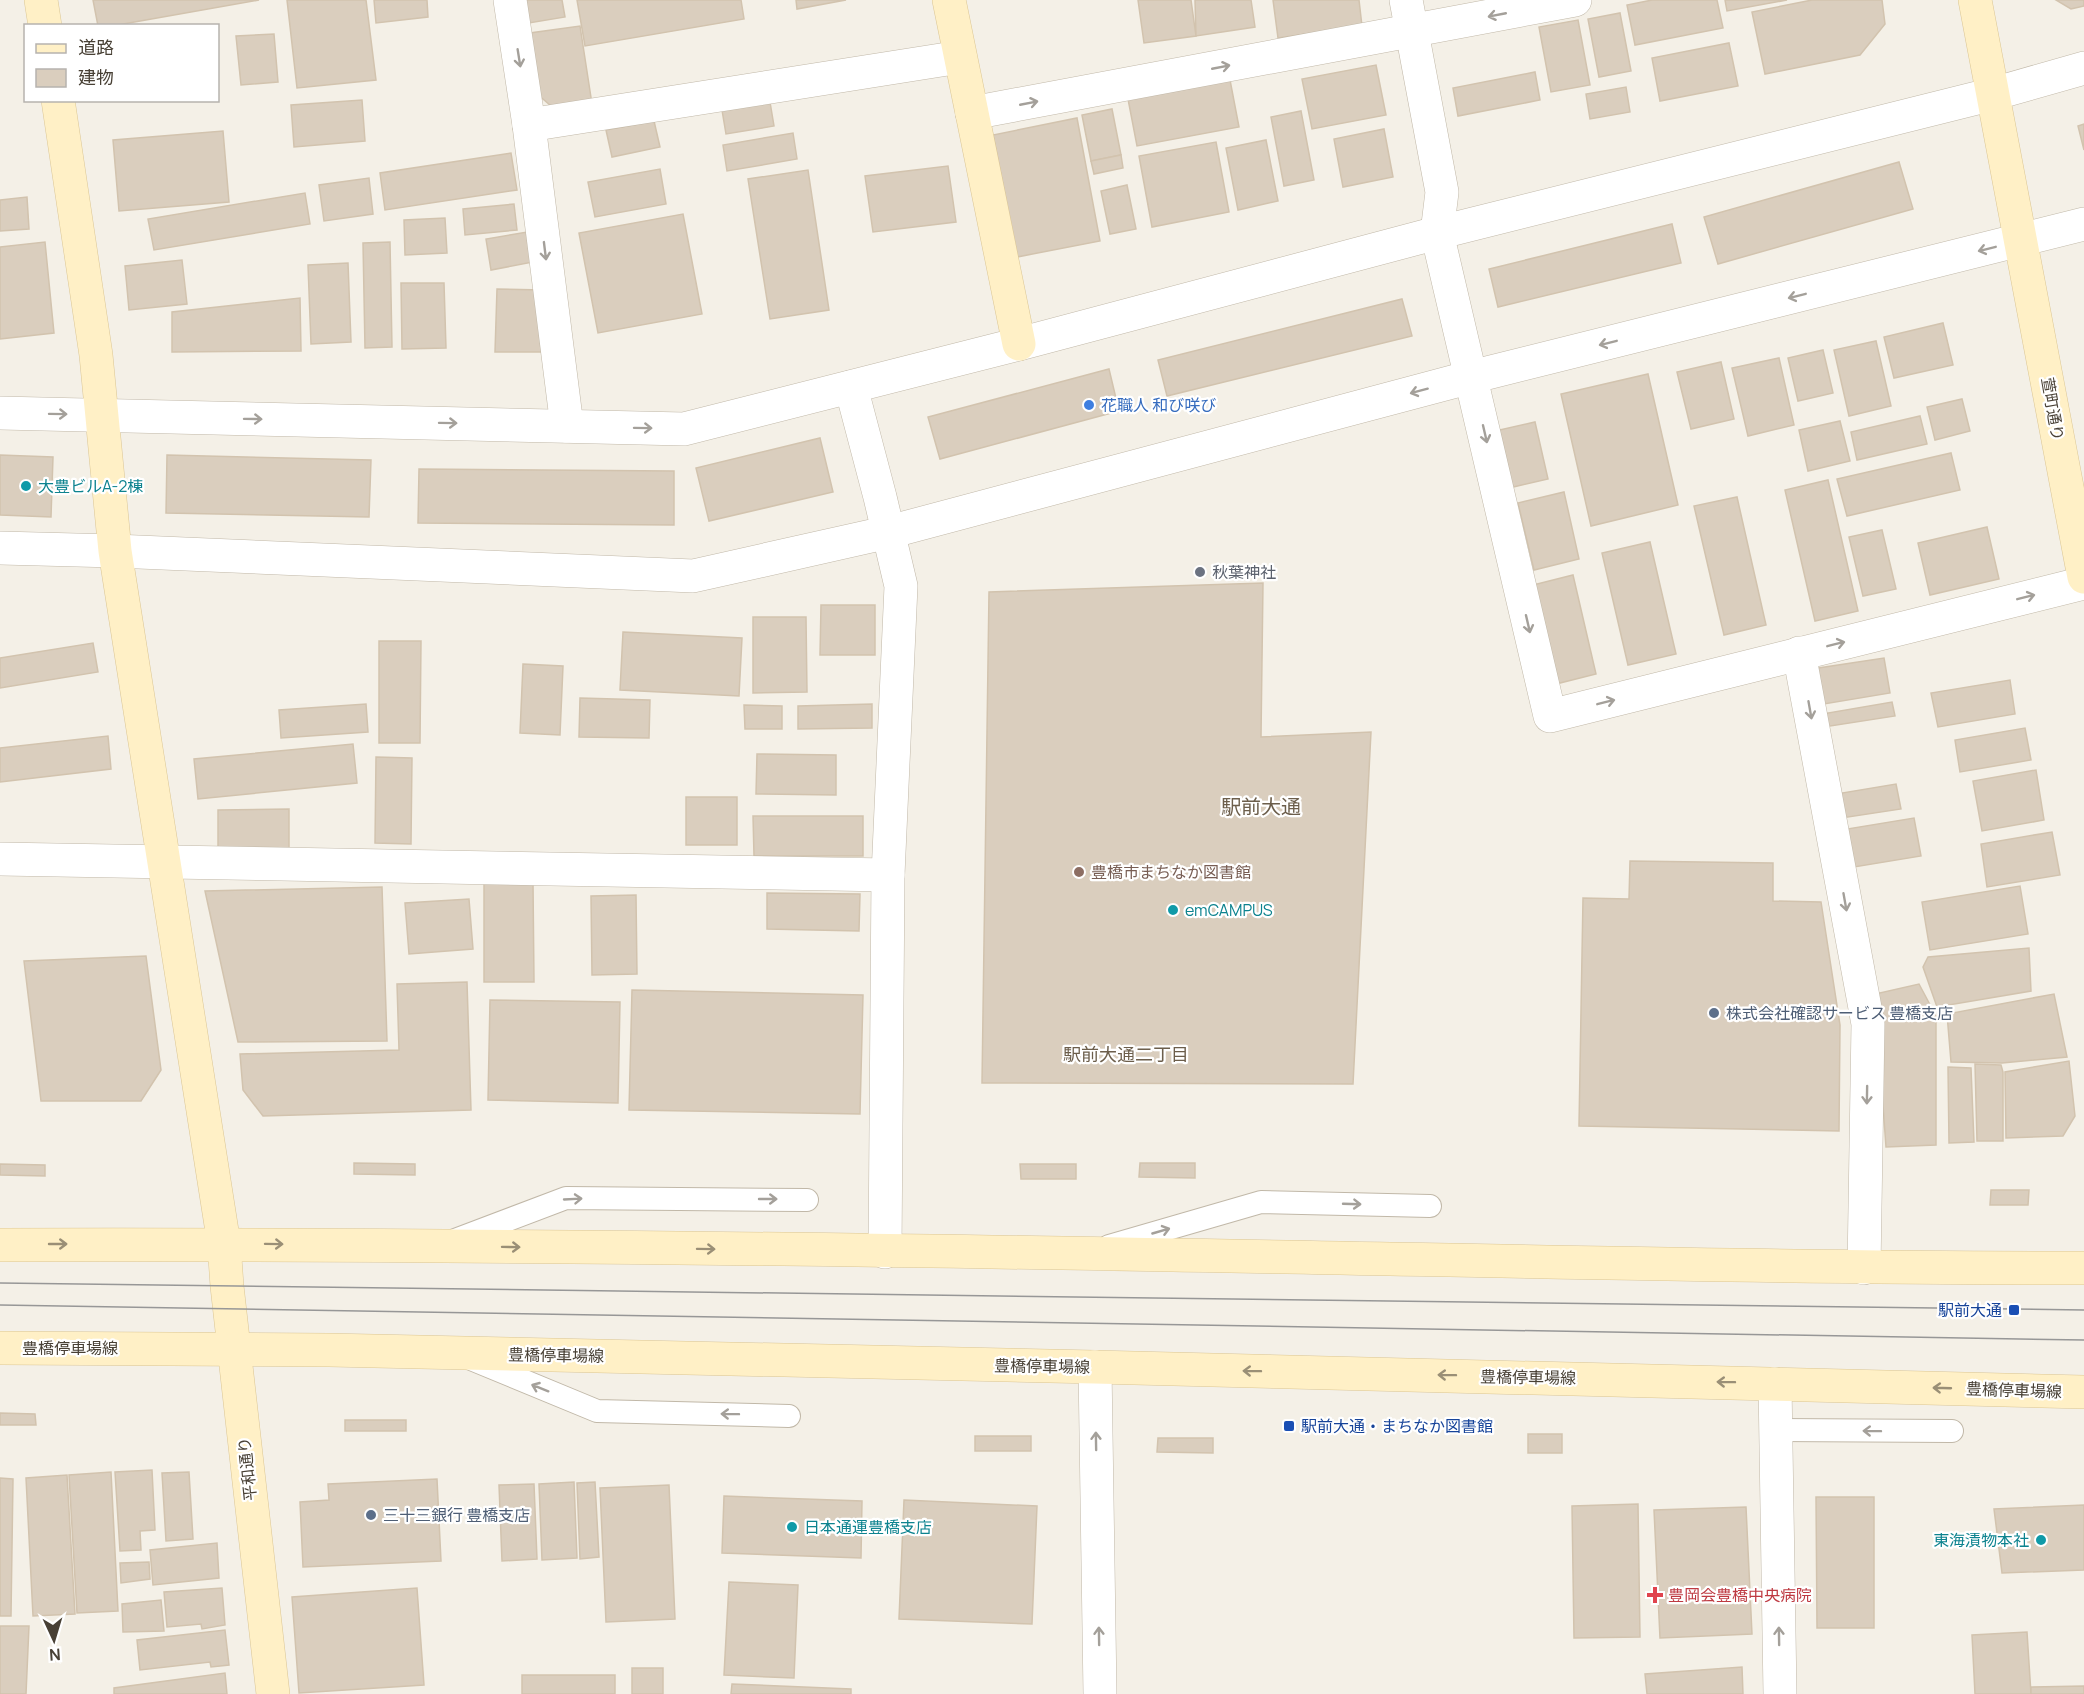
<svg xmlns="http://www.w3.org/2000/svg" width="2084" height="1694" viewBox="0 0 2084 1694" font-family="Manrope,'Noto Sans JP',sans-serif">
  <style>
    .building { fill: #dacebe; stroke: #d2c3ae; stroke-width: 1.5 }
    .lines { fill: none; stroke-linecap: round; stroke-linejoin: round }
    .lane-casing { stroke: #c1b8a8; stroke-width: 24 }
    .street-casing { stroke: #c1b8a8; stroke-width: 34 }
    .secondary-casing { stroke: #dbc695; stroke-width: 34 }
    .lane { stroke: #fff; stroke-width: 22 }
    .street { stroke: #fff; stroke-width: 33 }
    .secondary { stroke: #fff0c6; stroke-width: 33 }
    .tram { stroke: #979797; stroke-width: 1.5 }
    .oneway { stroke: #a4a09a }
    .oneway2 { stroke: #9a8f76 }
    .shop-dot { fill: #3f7fe0; stroke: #fff; stroke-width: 2 }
    .culture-dot { fill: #0f9aa8; stroke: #fff; stroke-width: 2 }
    .worship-dot { fill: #6b7280; stroke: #fff; stroke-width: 2 }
    .education-dot { fill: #8d6e63; stroke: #fff; stroke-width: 2 }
    .service-dot { fill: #5c6f8a; stroke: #fff; stroke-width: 2 }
    .transit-dot { fill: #1a4fb4; stroke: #fff; stroke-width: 2 }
    .health-dot { fill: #e0444e; stroke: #fff; stroke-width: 2 }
    .labels { text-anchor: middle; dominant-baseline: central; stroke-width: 4.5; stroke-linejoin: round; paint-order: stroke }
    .shop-label { font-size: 16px; fill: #366cbe; stroke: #fff; text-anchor: start }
    .street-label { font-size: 16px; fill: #484035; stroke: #fff }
    .culture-label { font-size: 16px; fill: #0d838f; stroke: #fff; text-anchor: start }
    .worship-label { font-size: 16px; fill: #5b616d; stroke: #fff; text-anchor: start }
    .education-label { font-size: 16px; fill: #785e54; stroke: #fff; text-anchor: start }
    .service-label { font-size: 16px; fill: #4e5e75; stroke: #fff; text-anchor: start }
    .transit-label { font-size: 16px; fill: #164399; stroke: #fff; text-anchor: end }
    .health-label { font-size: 16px; fill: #be3a42; stroke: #fff; text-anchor: start }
    .neighbourhood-label { font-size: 18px; fill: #6c5e4b; stroke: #fff }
    .quarter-label { font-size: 20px; fill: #6c5e4b; stroke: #fff }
  </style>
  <rect width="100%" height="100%" fill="#f4f0e7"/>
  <g class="building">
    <path d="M93 0H259L112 26H98Z"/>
    <path d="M287 0H366L376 80 297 88Z"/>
    <path d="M374 0H427L428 17 376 23Z"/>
    <path d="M526 0H562L565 17 529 23Z"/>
    <path d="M577 0H741L744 19 585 46Z"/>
    <path d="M796 0H846L797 9Z"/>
    <path d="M1138 0H1191L1196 36 1144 43Z"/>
    <path d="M1195 0H1251L1255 27 1196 36Z"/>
    <path d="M1273 0H1359L1362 26 1278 38Z"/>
    <path d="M1652 0H1717L1723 28 1635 45 1627 5Z"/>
    <path d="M1725 0H1787L1727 11Z"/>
    <path d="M1812 0H1882L1885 24 1860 55 1765 74 1752 12Z"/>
    <path d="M2056 0H2084V6L2071 9Z"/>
    <path d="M1620 13 1631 71 1599 77 1588 19Z"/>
    <path d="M1578 20 1590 85 1551 92 1539 27Z"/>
    <path d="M580 26 592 104 551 106 536 93 530 33Z"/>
    <path d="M274 34 278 82 241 85 236 36Z"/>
    <path d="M1729 43 1738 86 1660 101 1652 58Z"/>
    <path d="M1376 65 1386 115 1312 129 1302 79Z"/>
    <path d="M1535 72 1540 100 1458 116 1453 88Z"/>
    <path d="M1230 80 1239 127 1137 146 1128 99Z"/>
    <path d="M1626 87 1630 112 1590 119 1586 94Z"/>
    <path d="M362 100 365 141 294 147 291 105Z"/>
    <path d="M770 102 774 126 726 134 722 110Z"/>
    <path d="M1112 109 1121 155 1091 161 1082 115Z"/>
    <path d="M1301 111 1314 180 1284 186 1271 117Z"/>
    <path d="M1077 118 1100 241 1017 257 993 135Z"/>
    <path d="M654 121 660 147 612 157 606 130Z"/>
    <path d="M2084 124V150L2078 126Z"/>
    <path d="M1384 129 1393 177 1343 187 1334 139Z"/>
    <path d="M223 131 229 202 119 211 113 140Z"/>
    <path d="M793 133 797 159 727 171 723 145Z"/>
    <path d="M1266 140 1278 201 1238 210 1226 148Z"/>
    <path d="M1216 142 1229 212 1152 227 1139 156Z"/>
    <path d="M511 153 517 190 385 210 380 173Z"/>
    <path d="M1121 155 1123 168 1094 174 1091 161Z"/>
    <path d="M1899 162 1913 209 1718 264 1704 217Z"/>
    <path d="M948 166 956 222 873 232 865 176Z"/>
    <path d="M660 169 666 204 595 217 588 182Z"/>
    <path d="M808 170 829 310 770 319 748 179Z"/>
    <path d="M369 178 373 214 324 221 319 185Z"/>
    <path d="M1127 185 1136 229 1110 234 1101 191Z"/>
    <path d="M305 193 310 224 154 250 148 219Z"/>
    <path d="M27 197 29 229 0 231V200Z"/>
    <path d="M514 204 517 230 465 235 463 209Z"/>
    <path d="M683 214 702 314 598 333 579 233Z"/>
    <path d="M445 218 447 253 405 255 404 220Z"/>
    <path d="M1672 224 1681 263 1498 307 1489 269Z"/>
    <path d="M527 232 533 262 491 270 486 239Z"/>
    <path d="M45 242 54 333 0 339V247Z"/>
    <path d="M390 242 392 347 365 348 363 243Z"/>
    <path d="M182 260 187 304 129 310 125 266Z"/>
    <path d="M348 263 351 342 311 344 308 265Z"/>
    <path d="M401 283H444L446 348 402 349Z"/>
    <path d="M497 289 543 290 541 352H495Z"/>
    <path d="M300 298 301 351 172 352V312Z"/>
    <path d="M1402 299 1412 336 1167 396 1158 360Z"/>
    <path d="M1943 323 1953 365 1894 378 1884 337Z"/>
    <path d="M1876 341 1891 406 1849 416 1834 350Z"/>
    <path d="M1823 350 1833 393 1798 401 1788 358Z"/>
    <path d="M1779 358 1794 425 1748 436 1732 368Z"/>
    <path d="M1721 362 1734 419 1691 429 1677 372Z"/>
    <path d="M1109 369 1119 411 940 459 928 417Z"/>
    <path d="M1648 374 1678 505 1591 526 1561 394Z"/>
    <path d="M1962 399 1970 431 1935 440 1927 407Z"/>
    <path d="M1920 416 1927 444 1857 460 1851 432Z"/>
    <path d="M1840 421 1850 461 1808 471 1799 430Z"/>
    <path d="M1535 422 1548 479 1509 488 1495 431Z"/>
    <path d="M820 438 833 492 709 521 696 468Z"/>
    <path d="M1951 453 1960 490 1847 516 1837 479Z"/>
    <path d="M0 455 53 457 51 517 0 515Z"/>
    <path d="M167 455 371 460 369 517 166 513Z"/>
    <path d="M419 469 674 471V525L418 523Z"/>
    <path d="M1828 480 1858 611 1815 621 1785 490Z"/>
    <path d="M1564 492 1579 559 1534 570 1518 503Z"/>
    <path d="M1737 497 1766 625 1724 635 1694 506Z"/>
    <path d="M1987 527 1999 579 1930 595 1918 543Z"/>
    <path d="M1882 530 1896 589 1863 596 1849 537Z"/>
    <path d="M1650 542 1676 654 1628 665 1602 553Z"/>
    <path d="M1573 575 1596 674 1556 684 1533 585Z"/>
    <path d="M1263 583 1261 737 1371 732 1353 1084 982 1083 989 592Z"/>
    <path d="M821 605H875V655H820Z"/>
    <path d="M753 617H806L807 692 753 693Z"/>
    <path d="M623 632 742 638 739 696 620 690Z"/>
    <path d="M379 641H421L420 743H379Z"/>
    <path d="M93 643 98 672 0 688V658Z"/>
    <path d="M1884 658 1890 693 1818 705 1812 669Z"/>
    <path d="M523 664 563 666 560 735 520 733Z"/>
    <path d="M2010 680 2015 714 1938 727 1931 693Z"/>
    <path d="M580 698 650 700 649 738 579 737Z"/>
    <path d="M1892 702 1895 716 1824 727 1822 714Z"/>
    <path d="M366 704 368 732 281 738 279 710Z"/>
    <path d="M872 704V728L798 729V706Z"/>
    <path d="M744 705 782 706V729H745Z"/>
    <path d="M2025 728 2031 760 1960 772 1955 740Z"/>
    <path d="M108 736 111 769 0 782V748Z"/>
    <path d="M353 744 357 783 198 799 194 759Z"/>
    <path d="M757 754 836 755V795L756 794Z"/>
    <path d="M376 757 412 758 411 844 375 843Z"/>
    <path d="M2036 770 2044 820 1982 831 1973 781Z"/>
    <path d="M1896 784 1901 809 1835 819 1830 795Z"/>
    <rect x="686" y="797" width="51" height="48"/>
    <path d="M289 809V851H218V810Z"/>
    <path d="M753 816H863V856H754Z"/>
    <path d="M1914 818 1921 856 1848 868 1841 830Z"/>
    <path d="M2052 832 2060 875 1987 887 1981 844Z"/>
    <path d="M1630 861 1773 863V901L1821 902 1840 1025 1839 1131 1579 1126 1583 898 1629 899Z"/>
    <path d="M533 882 534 982H484V883Z"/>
    <path d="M2020 886 2028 934 1930 950 1922 902Z"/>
    <path d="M382 887 387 1041 238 1042 205 891Z"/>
    <path d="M767 893 860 894 859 931 767 929Z"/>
    <path d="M636 895 637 974 592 975 591 896Z"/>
    <path d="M469 899 473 949 409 954 405 903Z"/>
    <path d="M2029 948 2031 991 1937 1007 1923 967 1928 957Z"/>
    <path d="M146 956 161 1070 141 1101H41L24 961Z"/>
    <path d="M467 982 471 1110 263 1116 243 1090 240 1054 399 1050 397 984Z"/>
    <path d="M1919 984 1936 1016V1145L1886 1147 1875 994Z"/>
    <path d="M632 990 863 995 860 1114 629 1110Z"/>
    <path d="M2054 994 2067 1057 2002 1063 1951 1062 1947 1014Z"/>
    <path d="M490 1000 620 1002 618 1103 488 1100Z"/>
    <path d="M2069 1061 2075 1116 2063 1136 2006 1138 2005 1072Z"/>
    <path d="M1975 1064 2001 1065 2003 1072V1141H1977Z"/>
    <path d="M1948 1067 1971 1068 1974 1142 1949 1143Z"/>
    <path d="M354 1163 415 1164V1175L354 1174Z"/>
    <path d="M1140 1163H1195V1178L1139 1177Z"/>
    <path d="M0 1164 45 1165V1176L0 1175Z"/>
    <path d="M1020 1164H1076V1179H1021Z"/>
    <path d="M1991 1190H2029L2028 1205H1990Z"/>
    <path d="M0 1413 35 1414 36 1425H0Z"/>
    <rect x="345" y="1420" width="61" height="11"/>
    <rect x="1528" y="1434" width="34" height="19"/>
    <rect x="975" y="1436" width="56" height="15"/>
    <path d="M1158 1438H1213V1453L1157 1452Z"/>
    <path d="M152 1470 155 1530 140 1531 141 1550 120 1551 115 1472Z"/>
    <path d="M111 1472 118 1611 77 1613 69 1475Z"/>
    <path d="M189 1472 193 1539 166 1541 162 1473Z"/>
    <path d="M67 1475 75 1614 33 1616 26 1478Z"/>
    <path d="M0 1478 13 1479 11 1616H0Z"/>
    <path d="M437 1479 441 1561 303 1567 300 1502 329 1500 328 1484Z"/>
    <path d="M574 1482 577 1558 542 1560 539 1484Z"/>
    <path d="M595 1482 599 1557 580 1559 577 1483Z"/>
    <path d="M534 1484 537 1559 502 1561 499 1485Z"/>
    <path d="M669 1485 675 1619 606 1622 600 1488Z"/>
    <path d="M724 1496 862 1501 861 1558 722 1553Z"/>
    <path d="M1816 1497H1874V1628H1817Z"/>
    <path d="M904 1500 1037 1506 1032 1624 899 1619Z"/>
    <path d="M1638 1504 1640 1637 1574 1638 1572 1506Z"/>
    <path d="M2084 1505V1570L2002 1573 1994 1509Z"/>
    <path d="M1746 1507 1752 1634 1660 1638 1654 1510Z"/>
    <path d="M217 1543 219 1578 153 1585 150 1550Z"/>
    <path d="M149 1562 150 1579 121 1583 120 1563Z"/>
    <path d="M729 1582 798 1585 794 1678 724 1675Z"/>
    <path d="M222 1588 225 1625 202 1629 201 1624 167 1627 164 1592Z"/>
    <path d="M417 1588 424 1685 299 1693 292 1597Z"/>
    <path d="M161 1600 164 1631 123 1632 122 1604Z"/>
    <path d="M0 1626H29L26 1694H0Z"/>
    <path d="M225 1630 229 1665 211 1667 210 1662 140 1670 137 1640Z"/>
    <path d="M2027 1632 2031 1694H1975L1972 1635Z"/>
    <path d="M1742 1667 1743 1694H1647L1645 1674Z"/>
    <rect x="632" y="1668" width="31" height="26"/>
    <path d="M225 1673 227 1694H114V1688Z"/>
    <rect x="522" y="1675" width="93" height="19"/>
    <path d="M732 1684 851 1689V1694H731Z"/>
    <path d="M2084 1686V1694H2031V1687Z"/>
  </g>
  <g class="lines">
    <g class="lane-casing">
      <g id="lane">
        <path d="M455 1240 566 1198 807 1200"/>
        <path d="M1109 1246 1261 1202 1430 1206"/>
        <path d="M471 1359 597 1411 789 1416"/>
        <path d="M1775 1430 1952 1431"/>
      </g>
    </g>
    <g class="street-casing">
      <g id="street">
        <path d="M510 0 529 125 567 426"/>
        <path d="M1406 0 1442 192 1437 233 1550 716 2084 583"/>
        <path d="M972 113 1575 0"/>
        <path d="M529 125 960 57"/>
        <path d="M851 387 880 497 901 586 888 875 885 1252"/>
        <path d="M0 413 684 429 1019 344 1437 233 1993 94 2084 68"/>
        <path d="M0 548 115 551 693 576 889 532 1471 377 2084 224"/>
        <path d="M1799 653 1868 1024 1864 1268"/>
        <path d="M0 859 888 875"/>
        <path d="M1095 1367 1100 1694"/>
        <path d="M1775 1384 1780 1694"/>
      </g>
    </g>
    <g class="secondary-casing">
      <g id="secondary">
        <path d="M41 0 45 26"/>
        <path d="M949 0 1019 344"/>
        <path d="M1975 0 2084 577"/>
        <path d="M58 100 96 355 115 551 224 1244 227 1286 273 1694"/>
        <path d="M0 1245C391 1244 782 1248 1173 1255 1477 1260 1780 1268 2084 1268"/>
        <path d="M0 1348 329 1350 1095 1367 2084 1392"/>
      </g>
    </g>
    <use href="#lane" class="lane"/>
    <use href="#street" class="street"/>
    <use href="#secondary" class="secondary"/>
    <g class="tram">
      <path d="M0 1283 2084 1310"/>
      <path d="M0 1305 2084 1340"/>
    </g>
  </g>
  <defs><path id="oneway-shaft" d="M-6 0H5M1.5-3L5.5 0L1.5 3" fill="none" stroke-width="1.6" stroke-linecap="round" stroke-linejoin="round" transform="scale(1.5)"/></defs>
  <g class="oneway">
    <use href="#oneway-shaft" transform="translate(1497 15) rotate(169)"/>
    <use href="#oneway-shaft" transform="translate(519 58) rotate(81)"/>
    <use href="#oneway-shaft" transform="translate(1221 67) rotate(-11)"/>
    <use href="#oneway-shaft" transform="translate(1029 103) rotate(-11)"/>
    <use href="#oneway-shaft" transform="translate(1987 249) rotate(166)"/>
    <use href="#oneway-shaft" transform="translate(545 251) rotate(83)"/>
    <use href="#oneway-shaft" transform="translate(1797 296) rotate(166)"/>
    <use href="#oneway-shaft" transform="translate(1608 343) rotate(166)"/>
    <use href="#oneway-shaft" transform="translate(1419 391) rotate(165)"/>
    <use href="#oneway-shaft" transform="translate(58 414) rotate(1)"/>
    <use href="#oneway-shaft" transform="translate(253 419) rotate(1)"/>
    <use href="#oneway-shaft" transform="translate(448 423) rotate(1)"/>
    <use href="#oneway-shaft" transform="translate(643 428) rotate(1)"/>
    <use href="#oneway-shaft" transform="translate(1485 434) rotate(77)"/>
    <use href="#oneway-shaft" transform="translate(2026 597) rotate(-14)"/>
    <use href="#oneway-shaft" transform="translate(1528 624) rotate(77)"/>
    <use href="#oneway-shaft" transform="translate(1836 644) rotate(-14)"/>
    <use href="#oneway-shaft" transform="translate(1606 702) rotate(-14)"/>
    <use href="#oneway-shaft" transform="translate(1810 710) rotate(80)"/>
    <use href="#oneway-shaft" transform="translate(1845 902) rotate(80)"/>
    <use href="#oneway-shaft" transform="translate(1867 1095) rotate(91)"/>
    <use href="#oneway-shaft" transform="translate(573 1199) rotate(-3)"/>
    <use href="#oneway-shaft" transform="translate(768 1199)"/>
    <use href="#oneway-shaft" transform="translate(1352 1204) rotate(2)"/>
    <use href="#oneway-shaft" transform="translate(1161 1231) rotate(-16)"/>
    <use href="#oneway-shaft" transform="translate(540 1388) rotate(-158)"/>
    <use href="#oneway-shaft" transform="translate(730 1414) rotate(-179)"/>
    <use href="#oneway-shaft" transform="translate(1872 1431) rotate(-179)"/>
    <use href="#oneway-shaft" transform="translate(1096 1441) rotate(-91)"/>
    <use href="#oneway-shaft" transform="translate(1099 1636) rotate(-91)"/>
    <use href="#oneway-shaft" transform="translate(1779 1636) rotate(-91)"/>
  </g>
  <g class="oneway2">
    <use href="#oneway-shaft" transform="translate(58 1244)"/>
    <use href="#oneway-shaft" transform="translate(274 1244) rotate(1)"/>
    <use href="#oneway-shaft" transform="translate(511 1247) rotate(1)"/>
    <use href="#oneway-shaft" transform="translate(706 1249) rotate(1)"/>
    <use href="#oneway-shaft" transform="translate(1252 1371) rotate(-179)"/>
    <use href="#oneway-shaft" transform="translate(1447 1375) rotate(-179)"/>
    <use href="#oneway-shaft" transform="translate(1726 1382) rotate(-179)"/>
    <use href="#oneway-shaft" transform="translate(1942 1388) rotate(-178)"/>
  </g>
  <circle class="shop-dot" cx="1089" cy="405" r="6"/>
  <g class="culture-dot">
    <circle cx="26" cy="486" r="6"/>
    <circle cx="1173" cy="910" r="6"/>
    <circle cx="792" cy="1527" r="6"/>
    <circle cx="2041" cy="1540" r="6"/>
  </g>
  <circle class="worship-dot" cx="1200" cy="572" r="6"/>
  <circle class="education-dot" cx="1079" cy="872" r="6"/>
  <g class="service-dot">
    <circle cx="1714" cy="1013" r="6"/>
    <circle cx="371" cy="1515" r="6"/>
  </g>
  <g class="transit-dot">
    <rect x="2008" y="1304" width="12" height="12" rx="3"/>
    <rect x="1283" y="1420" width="12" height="12" rx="3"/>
  </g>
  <path class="health-dot" d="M1652 1586h6v6h6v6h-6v6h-6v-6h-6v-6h6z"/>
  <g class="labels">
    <g class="shop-label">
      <text x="1101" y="405">花職人 和び咲び</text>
    </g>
    <g class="street-label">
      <text transform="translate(2053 409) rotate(80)">萱町通り</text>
      <text x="70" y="1348">豊橋停車場線</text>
      <text transform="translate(556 1355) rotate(1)">豊橋停車場線</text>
      <text transform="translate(1042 1366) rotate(1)">豊橋停車場線</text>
      <text transform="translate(1528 1377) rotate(1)">豊橋停車場線</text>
      <text transform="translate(2014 1390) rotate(2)">豊橋停車場線</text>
      <text transform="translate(247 1469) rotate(-96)">平和通り</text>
    </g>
    <g class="culture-label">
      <text x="38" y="486">大豊ビルA-2棟</text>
      <text x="1185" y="910">emCAMPUS</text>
      <text x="804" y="1527">日本通運豊橋支店</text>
      <text x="2029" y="1540" text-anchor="end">東海漬物本社</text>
    </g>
    <g class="worship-label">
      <text x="1212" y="572">秋葉神社</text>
    </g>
    <g class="education-label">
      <text x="1091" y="872">豊橋市まちなか図書館</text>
    </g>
    <g class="service-label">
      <text x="1726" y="1013">株式会社確認サービス 豊橋支店</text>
      <text x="383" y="1515">三十三銀行 豊橋支店</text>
    </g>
    <g class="transit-label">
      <text x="2002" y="1310">駅前大通</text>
      <text x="1301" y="1426" text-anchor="start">駅前大通・まちなか図書館</text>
    </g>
    <g class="health-label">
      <text x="1668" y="1595">豊岡会豊橋中央病院</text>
    </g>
    <g class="neighbourhood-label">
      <text x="1126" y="1054">駅前大通二丁目</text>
    </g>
    <g class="quarter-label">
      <text x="1261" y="806">駅前大通</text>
    </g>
  </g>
  <rect x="24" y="24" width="195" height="78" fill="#ffffff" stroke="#b6b3ae" stroke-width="1.5"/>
  <rect x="36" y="44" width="30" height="9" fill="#fff0c6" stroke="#b6b3ae" stroke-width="1.5"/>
  <text x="78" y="54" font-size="18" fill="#484035">道路</text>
  <rect x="36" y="69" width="30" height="18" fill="#dacebe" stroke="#b6b3ae" stroke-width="1.5"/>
  <text x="78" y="84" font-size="18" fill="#484035">建物</text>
  <g transform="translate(54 1640) rotate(176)" stroke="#ffffff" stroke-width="4.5" paint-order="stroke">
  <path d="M0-4.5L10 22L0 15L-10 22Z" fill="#484035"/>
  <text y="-9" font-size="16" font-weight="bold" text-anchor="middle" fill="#484035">N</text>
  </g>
</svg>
